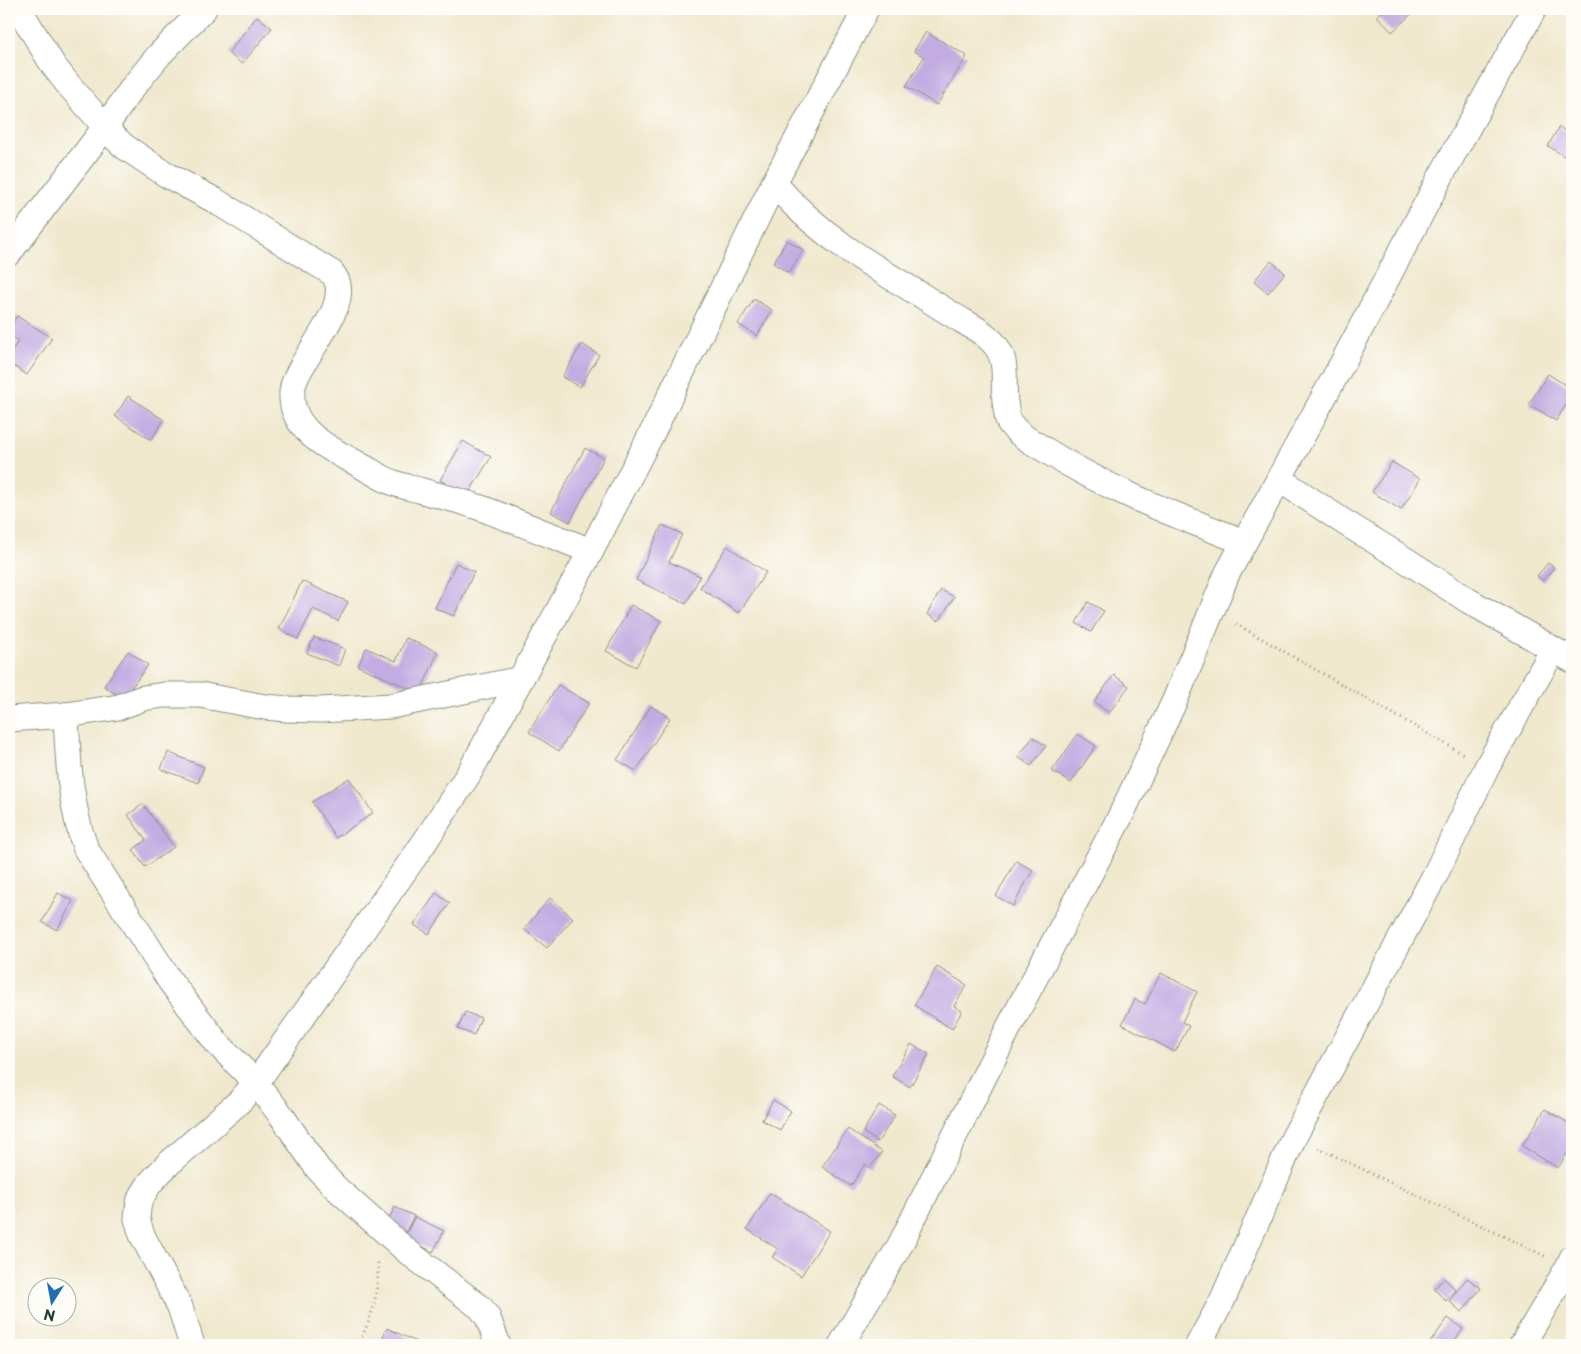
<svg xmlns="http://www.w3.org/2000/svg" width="1581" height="1354" viewBox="0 0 1581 1354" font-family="'Playpen Sans',sans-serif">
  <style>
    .building { fill: #c2ace2 }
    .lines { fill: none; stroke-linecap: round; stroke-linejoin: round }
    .street-casing { stroke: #889280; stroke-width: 27 }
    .path { stroke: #889280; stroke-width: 3; stroke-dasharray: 1 4; stroke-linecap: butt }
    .street { stroke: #fff; stroke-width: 25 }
  </style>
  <rect width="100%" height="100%" fill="#fdfcf7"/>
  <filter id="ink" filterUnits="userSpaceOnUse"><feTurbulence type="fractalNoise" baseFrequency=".02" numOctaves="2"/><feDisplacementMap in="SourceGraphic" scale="10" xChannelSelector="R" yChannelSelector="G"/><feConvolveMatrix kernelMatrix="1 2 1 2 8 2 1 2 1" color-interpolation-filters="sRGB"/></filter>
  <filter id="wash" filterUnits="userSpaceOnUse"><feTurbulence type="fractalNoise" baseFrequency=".0096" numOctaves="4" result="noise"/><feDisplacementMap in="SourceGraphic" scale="20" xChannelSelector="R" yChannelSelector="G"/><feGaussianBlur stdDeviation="1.12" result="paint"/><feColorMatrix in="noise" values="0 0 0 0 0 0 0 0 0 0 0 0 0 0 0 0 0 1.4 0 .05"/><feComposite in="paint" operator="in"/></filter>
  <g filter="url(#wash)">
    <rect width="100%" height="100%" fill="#f0e8cd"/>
    <g id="blocks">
      <g class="building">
        <path d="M1385 9H1417L1392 32 1377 16Z"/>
        <path d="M257 16 272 28 242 64 228 53Z"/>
        <path d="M926 32 967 56 937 105 906 86 924 57 914 51Z"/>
        <path d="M1559 127 1572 135V161L1548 146Z"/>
        <path d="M787 240 803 250 789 273 773 263Z"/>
        <path d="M1271 261 1285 273 1268 293 1254 281Z"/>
        <path d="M754 299 772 310 757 336 738 324Z"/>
        <path d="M17 316 52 338 27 375 9 363V356L18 341 9 335V328Z"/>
        <path d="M582 344 599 355 580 387 562 377Z"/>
        <path d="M1548 374 1572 389V395L1556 421 1529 404Z"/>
        <path d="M128 396 164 420 151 440 115 416Z"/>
        <path d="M463 441 491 457 467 496 440 480Z"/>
        <path d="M585 448 604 458 570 522 551 512Z"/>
        <path d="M1392 462 1420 479 1401 510 1372 492Z"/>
        <path d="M662 525 682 534 669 562 700 576 686 604 636 580Z"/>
        <path d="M727 546 766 572 739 613 700 588Z"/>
        <path d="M456 563 474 572 454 616 435 608Z"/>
        <path d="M1548 563 1554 567 1543 581 1537 576Z"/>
        <path d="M302 581 348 602 338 621 313 609 298 639 279 629Z"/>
        <path d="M941 590 954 597 939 621 927 614Z"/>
        <path d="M1088 602 1104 611 1091 632 1076 623Z"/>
        <path d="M631 605 661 621 636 667 606 651Z"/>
        <path d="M314 637 345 649 339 666 307 653Z"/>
        <path d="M406 638 438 652 420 693 358 666 366 648 396 661Z"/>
        <path d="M128 651 148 665 123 699 104 686Z"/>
        <path d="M1114 675 1129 686 1109 713 1094 702Z"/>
        <path d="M558 685 589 703 559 751 529 732Z"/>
        <path d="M651 706 670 718 636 771 617 760Z"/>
        <path d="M1078 734 1096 746 1071 783 1052 771Z"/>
        <path d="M1033 737 1046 746 1031 766 1018 757Z"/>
        <path d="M168 752 204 767 198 783 161 769Z"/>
        <path d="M349 778 373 813 336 838 312 802Z"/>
        <path d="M143 804 174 847 145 867 133 850 146 840 128 815Z"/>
        <path d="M1016 861 1033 870 1013 906 996 896Z"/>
        <path d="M58 893 73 901 57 930 42 922Z"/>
        <path d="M436 893 450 903 429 934 414 925Z"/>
        <path d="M550 898 573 918 547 948 524 929Z"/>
        <path d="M937 967 967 985 954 1006 962 1011 952 1029 914 1005Z"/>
        <path d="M1161 973 1197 992 1182 1022 1189 1026 1175 1052 1122 1024 1135 999 1145 1004Z"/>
        <path d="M465 1012 481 1018 474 1035 458 1029Z"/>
        <path d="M911 1044 929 1054 910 1087 892 1076Z"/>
        <path d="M1572 1062V1077L1566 1074Z"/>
        <path d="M773 1100 791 1111 780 1130 762 1120Z"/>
        <path d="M879 1105 895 1115 878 1142 863 1132Z"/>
        <path d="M1545 1109 1572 1125V1146L1558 1168 1522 1146Z"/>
        <path d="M848 1129 882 1152 870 1168 865 1164 851 1186 822 1167Z"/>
        <path d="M770 1193 830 1231 801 1276 772 1257 778 1249 747 1229Z"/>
        <path d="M395 1207 414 1216 405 1234 386 1225Z"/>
        <path d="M415 1217 444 1231 433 1252 404 1237Z"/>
        <path d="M1444 1278 1456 1290 1446 1301 1434 1289Z"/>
        <path d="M1467 1278 1481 1288 1462 1312 1449 1301Z"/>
        <path d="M1448 1318 1463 1329 1451 1345H1430L1429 1344Z"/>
        <path d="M387 1328 423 1345H379Z"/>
      </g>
    </g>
  </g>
  <g filter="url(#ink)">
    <use href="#blocks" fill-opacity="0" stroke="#889280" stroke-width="1"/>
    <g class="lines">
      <g class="street-casing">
        <g id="street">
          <path d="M19 9 53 65 67 83 113 136 125 147 167 175 214 200 332 273C359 303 295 359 292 392 289 431 332 450 360 465 371 471 382 479 394 483 402 486 411 488 419 490 440 496 461 501 481 508 518 522 555 537 591 551"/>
          <path d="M774 183C814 231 868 264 921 295 935 304 949 313 963 321 971 326 979 330 985 335 1014 358 1000 378 1006 408 1007 413 1007 419 1009 422 1017 434 1030 441 1042 448 1104 488 1175 515 1244 542"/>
          <path d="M9 253 106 126 133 87 159 55 204 9"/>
          <path d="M1279 479 1344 522 1412 564 1469 601 1572 660"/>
          <path d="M66 715C68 760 70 807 86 849L170 981 217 1043 256 1083 281 1115 318 1169 336 1188 408 1252 481 1308 488 1318 498 1345"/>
          <path d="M9 719 66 715 119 707 143 698 164 695H200L265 707 287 709 320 710 391 706 521 679"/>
          <path d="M192 1345 180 1307 142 1235 137 1219 138 1208 140 1199 150 1183 166 1166 239 1102 256 1083 424 843 468 775 591 551 654 429 774 183 866 9"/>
          <path d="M841 1345 900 1245 1008 1029 1121 815 1175 700 1227 574 1343 362 1442 174 1534 9"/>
          <path d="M1198 1345 1222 1301 1294 1137 1435 875 1487 767 1553 650"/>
          <path d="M1522 1345 1568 1267 1572 1258"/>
        </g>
      </g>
      <g class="path">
        <path d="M1236 624 1465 755"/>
        <path d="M1318 1148 1545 1256"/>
        <path d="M357 1345C372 1321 379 1291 378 1262"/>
      </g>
      <use href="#street" class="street"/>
    </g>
  </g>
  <rect width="1581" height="1354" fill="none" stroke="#fdfcf7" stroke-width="30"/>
  <g transform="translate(52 1302) rotate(191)"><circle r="24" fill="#fdfcf7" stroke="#a4b0a9"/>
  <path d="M0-4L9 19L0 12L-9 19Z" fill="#1f6fb2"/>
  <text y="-8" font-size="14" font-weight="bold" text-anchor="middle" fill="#1f3d34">N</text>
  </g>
</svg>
